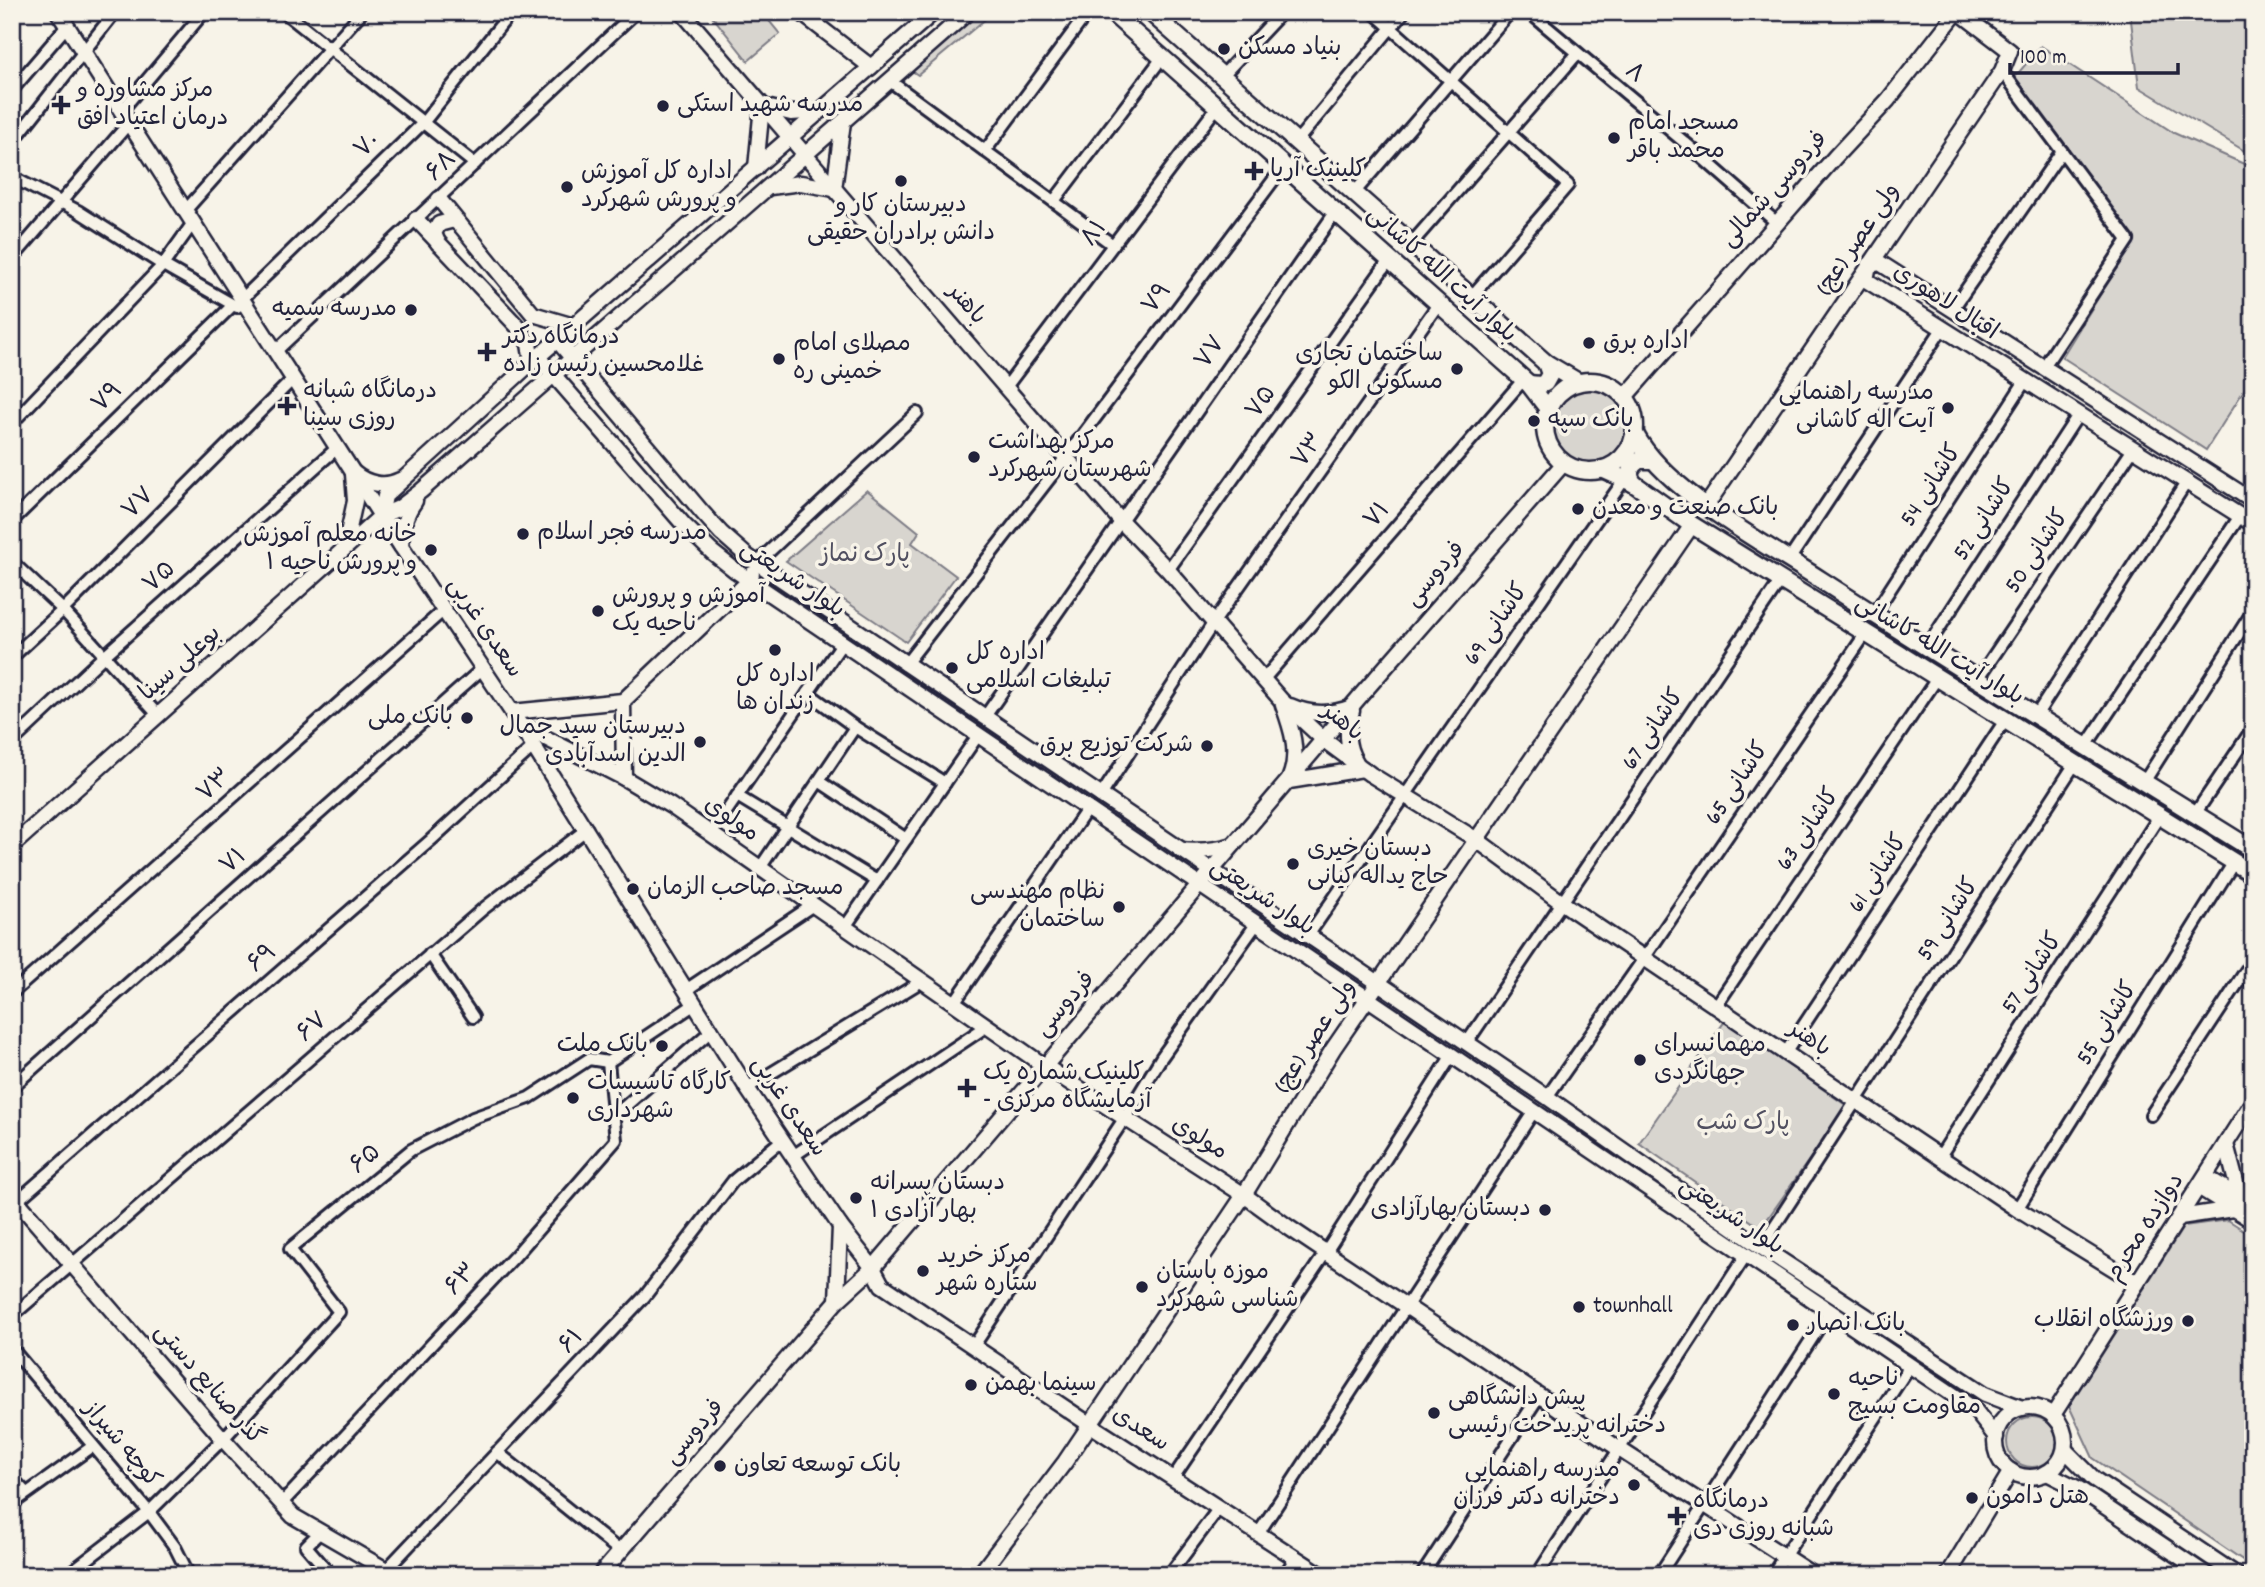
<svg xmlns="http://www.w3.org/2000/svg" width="2265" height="1587" viewBox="0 0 2265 1587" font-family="Dekko,'Playpen Sans Arabic',sans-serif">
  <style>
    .green { fill: #d8d5cf; stroke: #7d7c85; stroke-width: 2 }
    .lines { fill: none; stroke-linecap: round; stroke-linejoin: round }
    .street-casing { stroke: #22223b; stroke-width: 16 }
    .secondary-casing { stroke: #22223b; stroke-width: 19 }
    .primary-casing { stroke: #22223b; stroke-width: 21 }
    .street { stroke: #f7f3e8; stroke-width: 10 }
    .secondary { stroke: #f7f3e8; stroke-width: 14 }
    .primary { stroke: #f7f3e8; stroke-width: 16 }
    .poi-dot { fill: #22223b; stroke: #f7f3e8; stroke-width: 2.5 }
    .labels { text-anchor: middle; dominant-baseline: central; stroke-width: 7; stroke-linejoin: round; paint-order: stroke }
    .poi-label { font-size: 24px; fill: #22223b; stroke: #f7f3e8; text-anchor: start }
    .street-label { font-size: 24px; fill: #22223b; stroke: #f7f3e8 }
    .park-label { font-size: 24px; fill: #504f60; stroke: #f7f3e8 }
  </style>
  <rect width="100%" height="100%" fill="#f7f3e8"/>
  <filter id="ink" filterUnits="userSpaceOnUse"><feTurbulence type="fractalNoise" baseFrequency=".0143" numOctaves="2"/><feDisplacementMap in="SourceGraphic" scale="14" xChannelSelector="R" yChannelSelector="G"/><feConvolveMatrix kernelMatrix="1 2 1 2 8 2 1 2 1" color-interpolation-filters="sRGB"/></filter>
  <g filter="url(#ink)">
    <g class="green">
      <path d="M709 12H762L780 34 748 61Z"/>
      <path d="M976 12H994L918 75 909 69Z"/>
      <path d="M2130 12H2253V156L2139 87Z"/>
      <path d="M2041 46 2174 133 2253 168V376L2206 450 2062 357 2133 241 2014 78Z"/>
      <circle cx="1590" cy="425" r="39"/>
      <path d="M867 490 919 532 912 543 956 576 906 642 786 561Z"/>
      <path d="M1725 1021 1847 1106 1761 1228 1639 1143Z"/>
      <path d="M2228 1220 2253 1236V1567L2093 1458 2069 1406 2184 1226Z"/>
      <circle cx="2032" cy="1442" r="25"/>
    </g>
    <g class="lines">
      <g class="street-casing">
        <g id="street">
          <path d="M284 12 475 164"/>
          <path d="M1373 12 1568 185 1471 297"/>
          <path d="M1529 12 1689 146 1777 223"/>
          <path d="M815 25 826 12"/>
          <path d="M2002 71 2128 240 2043 368"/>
          <path d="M1222 76 1282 12"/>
          <path d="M890 81 1113 245"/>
          <path d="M12 90 67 26"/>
          <path d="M121 111 204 12"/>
          <path d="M1296 142 1404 12"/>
          <path d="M12 143 115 12"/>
          <path d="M985 151 1088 12"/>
          <path d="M12 177 78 211 163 265 237 307"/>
          <path d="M1354 193 1510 12"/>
          <path d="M1054 201 1162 58"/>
          <path d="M185 211 362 12"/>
          <path d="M1411 244 1577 54"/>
          <path d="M12 259 129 123"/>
          <path d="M242 299 423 123 511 12"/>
          <path d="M1952 310 2062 151"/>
          <path d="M276 351 636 12"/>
          <path d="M1006 387 1217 107"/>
          <path d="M12 423 163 265 193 223"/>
          <path d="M12 521 233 305"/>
          <path d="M1789 560 1942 329"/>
          <path d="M12 562 63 610 158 715"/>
          <path d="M758 562 917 413"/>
          <path d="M1168 570 1390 259"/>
          <path d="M1874 614 2025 381"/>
          <path d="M1927 647 2078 415"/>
          <path d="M12 657 63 610 293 379"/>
          <path d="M905 665 1066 457 1284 166"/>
          <path d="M1978 679 2133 449"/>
          <path d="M1263 680 1524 379"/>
          <path d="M808 693 855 727 945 783"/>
          <path d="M2037 714 2186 483"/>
          <path d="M984 718 1336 211"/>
          <path d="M12 742 104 656 337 448"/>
          <path d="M2086 746 2240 516"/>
          <path d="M819 781 906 839"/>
          <path d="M2144 782 2253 611"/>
          <path d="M737 796 877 881"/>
          <path d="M1100 797 1214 622 1439 303"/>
          <path d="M2195 814 2253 728"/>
          <path d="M711 834 843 642"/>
          <path d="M760 868 855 727"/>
          <path d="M845 927 979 734"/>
          <path d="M1307 937 1624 480"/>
          <path d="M430 954 473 1017"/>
          <path d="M686 990 813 905"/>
          <path d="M12 993 445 609"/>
          <path d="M954 1003 1088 808"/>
          <path d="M1716 1006 1938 677"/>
          <path d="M1466 1044 1781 580"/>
          <path d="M1786 1052 2006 719"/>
          <path d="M12 1087 483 668"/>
          <path d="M747 1088 922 981"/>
          <path d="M1547 1097 1645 957 1866 633"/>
          <path d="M2151 1115 2253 960"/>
          <path d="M614 1116 711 1031"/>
          <path d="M793 1156 987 1026"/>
          <path d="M1940 1156 2160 815"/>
          <path d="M17 1201 431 840 534 746"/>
          <path d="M2017 1209 2234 862"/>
          <path d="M1761 1247 2076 762"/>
          <path d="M12 1316 483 909 587 829"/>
          <path d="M973 1347 1124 1119 1161 1058 1257 923"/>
          <path d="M12 1349 149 1512 175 1547 189 1575"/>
          <path d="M497 1452 621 1552"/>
          <path d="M12 1478 26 1493"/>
          <path d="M1173 1478 1326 1252 1452 1055"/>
          <path d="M282 1503 515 1256 616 1140 608 1062"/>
          <path d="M12 1504 93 1446"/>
          <path d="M320 1532 306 1546 331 1575"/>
          <path d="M1258 1534 1534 1111"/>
          <path d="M386 1570 645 1296 733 1181 782 1140"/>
          <path d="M67 1575 149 1512 223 1439 339 1312 290 1249 411 1150 473 1118 529 1098 589 1059 608 1062 695 1004"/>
          <path d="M1169 1575 1219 1508"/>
          <path d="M1284 1575 1296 1558"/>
          <path d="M1422 1575 1539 1396"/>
          <path d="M1537 1575 1746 1255"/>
          <path d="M1659 1575 1829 1312"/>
          <path d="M1772 1575 1909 1367"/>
        </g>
      </g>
      <g class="secondary-casing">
        <g id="secondary">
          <path d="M58 12 381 516 512 712 747 1088 840 1226 873 1268 882 1285 1089 1424 1322 1575"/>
          <path d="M682 12 1120 520 1168 570 1282 701 1324 740 1370 774 1477 840 1561 902 2017 1209 2137 1283"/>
          <path d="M800 12 871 67"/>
          <path d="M762 106 791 113 821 111"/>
          <path d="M756 168 762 106"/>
          <path d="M770 187 801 183 834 189"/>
          <path d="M834 189 843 122"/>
          <path d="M439 199 533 314 574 326"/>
          <path d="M416 219 520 329 529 344 532 362"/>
          <path d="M438 243 434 233 439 224 454 220 460 225"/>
          <path d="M557 340 702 512 721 533 747 556 1547 1097 1761 1247 1985 1394 2022 1408"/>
          <path d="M538 357 684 525 712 552 736 571 1974 1409 1996 1437"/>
          <path d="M1625 397 1835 157 1888 100 1957 12"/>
          <path d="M354 473C367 484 385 488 400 480"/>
          <path d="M2253 501 1880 263 1869 265 1866 280 2253 524"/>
          <path d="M1706 506 2002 71 2010 51 1959 12"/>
          <path d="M381 516 385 496 532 362 934 12"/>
          <path d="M401 546C402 528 405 515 415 501"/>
          <path d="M345 547 355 501 353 474"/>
          <path d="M623 701 624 778"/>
          <path d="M1283 705C1291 727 1300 752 1290 777"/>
          <path d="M1290 706C1310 715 1331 715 1352 707"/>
          <path d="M1352 711C1346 728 1346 747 1356 762"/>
          <path d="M512 712 623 701 750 580 752 574"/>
          <path d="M522 726 624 778 671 806 1043 1065 1244 1195 1288 1227 1619 1449 1813 1575"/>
          <path d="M1289 781 1363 769"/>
          <path d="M12 846 381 516 399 508 421 491 968 12"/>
          <path d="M1180 850C1199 852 1214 851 1233 845"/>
          <path d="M2226 1144 2240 1197"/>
          <path d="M2206 1177 2253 1205"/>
          <path d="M2200 1188 2253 1221"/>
          <path d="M12 1195 223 1439 293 1516 395 1575"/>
          <path d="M2180 1217 2233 1209"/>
          <path d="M837 1301 840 1226"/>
          <circle cx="2030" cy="1442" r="35"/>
          <path d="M2053 1415 2253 1101"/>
          <path d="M2065 1450 2094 1479 2237 1575"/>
          <path d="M2047 1473 2079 1489 2207 1575"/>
          <path d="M600 1575 837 1301 873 1268 1362 694 1564 463"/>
          <path d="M979 1575 1065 1462 1244 1195 1333 1049 1692 525"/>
          <path d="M1948 1575 2011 1471"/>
        </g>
      </g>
      <g class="primary-casing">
        <g id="primary">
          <path d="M1111 12 1529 384 1548 409"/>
          <path d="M1150 12 1546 363 1578 382"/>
          <circle cx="1590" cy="426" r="45"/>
          <path d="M1529 384 1540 385 1545 383 1550 374 1546 363"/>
          <path d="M1635 434C1666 492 1765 543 1821 580 1963 672 2109 760 2253 850"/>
          <path d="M1602 469 1633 483 1692 525 2253 874"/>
          <path d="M1633 483C1627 474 1630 466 1639 460H1652"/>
        </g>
      </g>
      <use href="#street" class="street"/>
      <use href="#secondary" class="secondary"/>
      <use href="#primary" class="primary"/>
    </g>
  </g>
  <g class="poi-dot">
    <circle cx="1224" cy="49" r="7"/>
    <path d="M57.5 94.5h7v7h7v7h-7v7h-7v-7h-7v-7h7z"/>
    <circle cx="663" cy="106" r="7"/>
    <circle cx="1614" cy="138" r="7"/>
    <path d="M1250.5 160.5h7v7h7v7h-7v7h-7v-7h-7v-7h7z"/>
    <circle cx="901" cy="181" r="7"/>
    <circle cx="567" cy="187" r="7"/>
    <circle cx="411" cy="310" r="7"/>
    <circle cx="1589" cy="343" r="7"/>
    <path d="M483.5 341.5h7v7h7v7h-7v7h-7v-7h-7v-7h7z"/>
    <circle cx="779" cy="359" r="7"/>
    <circle cx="1457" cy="369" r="7"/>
    <path d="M283.5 395.5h7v7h7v7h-7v7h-7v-7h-7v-7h7z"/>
    <circle cx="1948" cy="408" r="7"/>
    <circle cx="1534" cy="421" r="7"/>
    <circle cx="974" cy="457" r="7"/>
    <circle cx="1578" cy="509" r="7"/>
    <circle cx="523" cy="534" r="7"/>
    <circle cx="431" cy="550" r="7"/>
    <circle cx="598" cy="611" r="7"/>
    <circle cx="775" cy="650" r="7"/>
    <circle cx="952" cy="668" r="7"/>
    <circle cx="467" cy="718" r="7"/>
    <circle cx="700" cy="742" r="7"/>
    <circle cx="1207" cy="746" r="7"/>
    <circle cx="1293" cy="864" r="7"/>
    <circle cx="633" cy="889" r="7"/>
    <circle cx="1119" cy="907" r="7"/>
    <circle cx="662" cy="1046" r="7"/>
    <circle cx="1640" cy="1060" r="7"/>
    <path d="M963.5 1077.5h7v7h7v7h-7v7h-7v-7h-7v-7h7z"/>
    <circle cx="573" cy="1098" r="7"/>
    <circle cx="856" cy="1198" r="7"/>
    <circle cx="1545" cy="1210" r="7"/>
    <circle cx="923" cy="1271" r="7"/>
    <circle cx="1142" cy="1287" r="7"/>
    <circle cx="1579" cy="1307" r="7"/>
    <circle cx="2188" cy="1321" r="7"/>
    <circle cx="1793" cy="1325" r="7"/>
    <circle cx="971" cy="1385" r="7"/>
    <circle cx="1834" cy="1394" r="7"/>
    <circle cx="1434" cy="1413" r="7"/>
    <circle cx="720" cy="1466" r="7"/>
    <circle cx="1634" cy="1485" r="7"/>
    <circle cx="1972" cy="1498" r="7"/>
    <path d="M1673.5 1505.5h7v7h7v7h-7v7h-7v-7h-7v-7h7z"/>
  </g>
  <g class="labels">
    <g class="poi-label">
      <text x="1238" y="49">بنیاد مسکن</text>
      <text x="77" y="91">مرکز مشاوره و<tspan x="77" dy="28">درمان اعتیاد افق</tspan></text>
      <text x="677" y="106">مدرسه شهید استکی</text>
      <text x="1628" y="124">مسجد امام<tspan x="1628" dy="28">محمد باقر</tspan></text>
      <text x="1270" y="171">کلینیک آریا</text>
      <text x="581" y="173">اداره کل آموزش<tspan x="581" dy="28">و پرورش شهرکرد</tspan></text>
      <text x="901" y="206" text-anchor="middle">دبیرستان کار و<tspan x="901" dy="28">دانش برادران حقیقی</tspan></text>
      <text x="397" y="310" text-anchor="end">مدرسه سمیه</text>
      <text x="503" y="338">درمانگاه دکتر<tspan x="503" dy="28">غلامحسین رئیس زاده</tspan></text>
      <text x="1603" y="343">اداره برق</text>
      <text x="793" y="345">مصلای امام<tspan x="793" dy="28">خمینی ره</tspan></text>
      <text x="1443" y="355" text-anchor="end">ساختمان تجاری<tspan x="1443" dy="28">مسکونی الکو</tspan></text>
      <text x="303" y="392">درمانگاه شبانه<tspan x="303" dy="28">روزی سینا</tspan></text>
      <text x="1934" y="394" text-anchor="end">مدرسه راهنمایی<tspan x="1934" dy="28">آیت اله کاشانی</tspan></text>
      <text x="1548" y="421">بانک سپه</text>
      <text x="988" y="443">مرکز بهداشت<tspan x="988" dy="28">شهرستان شهرکرد</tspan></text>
      <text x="1592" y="509">بانک صنعت و معدن</text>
      <text x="537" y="534">مدرسه فجر اسلام</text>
      <text x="417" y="536" text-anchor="end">خانه معلم آموزش<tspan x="417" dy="28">و پرورش ناحیه ۱</tspan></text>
      <text x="612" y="597">آموزش و پرورش<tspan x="612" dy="28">ناحیه یک</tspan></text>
      <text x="966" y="654">اداره کل<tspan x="966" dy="28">تبلیغات اسلامی</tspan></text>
      <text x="775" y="676" text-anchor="middle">اداره کل<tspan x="775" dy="28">زندان ها</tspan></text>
      <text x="453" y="718" text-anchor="end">بانک ملی</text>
      <text x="686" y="728" text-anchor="end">دبیرستان سید جمال<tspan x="686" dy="28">الدین اسدآبادی</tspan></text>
      <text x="1193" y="746" text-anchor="end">شرکت توزیع برق</text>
      <text x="1307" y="850">دبستان خیری<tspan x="1307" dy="28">حاج یداله کیانی</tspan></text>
      <text x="647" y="889">مسجد صاحب الزمان</text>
      <text x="1105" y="893" text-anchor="end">نظام مهندسی<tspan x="1105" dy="28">ساختمان</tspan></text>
      <text x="648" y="1046" text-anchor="end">بانک ملت</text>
      <text x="1654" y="1046">مهمانسرای<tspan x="1654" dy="28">جهانگردی</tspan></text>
      <text x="983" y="1074">کلینیک شماره یک<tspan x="983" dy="28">- آزمایشگاه مرکزی</tspan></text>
      <text x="587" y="1084">کارگاه تاسیسات<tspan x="587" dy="28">شهرداری</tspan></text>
      <text x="870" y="1184">دبستان پسرانه<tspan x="870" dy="28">بهار آزادی ۱</tspan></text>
      <text x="1531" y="1210" text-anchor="end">دبستان بهارآزادی</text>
      <text x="937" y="1257">مرکز خرید<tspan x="937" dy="28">ستاره شهر</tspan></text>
      <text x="1156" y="1273">موزه باستان<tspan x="1156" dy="28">شناسی شهرکرد</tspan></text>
      <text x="1593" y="1307">townhall</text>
      <text x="2174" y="1321" text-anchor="end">ورزشگاه انقلاب</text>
      <text x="1807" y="1325">بانک انصار</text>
      <text x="1848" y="1380">ناحیه<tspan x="1848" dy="28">مقاومت بسیج</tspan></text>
      <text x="985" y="1385">سینما بهمن</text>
      <text x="1448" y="1399">پیش دانشگاهی<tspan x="1448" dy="28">دخترانه پریدخت رئیسی</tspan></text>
      <text x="734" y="1466">بانک توسعه تعاون</text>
      <text x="1620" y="1471" text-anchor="end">مدرسه راهنمایی<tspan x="1620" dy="28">دخترانه دکتر فرزان</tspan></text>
      <text x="1986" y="1498">هتل دامون</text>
      <text x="1693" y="1502">درمانگاه<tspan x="1693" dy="28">شبانه روزی دی</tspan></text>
    </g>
    <g class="street-label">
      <text transform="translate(1634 74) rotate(39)">۸</text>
      <text transform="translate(368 146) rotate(-44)">۷۰</text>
      <text transform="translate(442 167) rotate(-44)">۶۸</text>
      <text transform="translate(1775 190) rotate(-48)">فردوسی شمالی</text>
      <text transform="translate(1095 234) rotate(-53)">۸۱</text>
      <text transform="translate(1859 240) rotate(-56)">ولی عصر (عج)</text>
      <text transform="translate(1441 275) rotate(42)">بلوار آیت الله کاشانی</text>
      <text transform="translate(1158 299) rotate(-53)">۷۹</text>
      <text transform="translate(1945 303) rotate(33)">اقبال لاهوری</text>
      <text transform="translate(966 305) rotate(49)">باهنر</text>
      <text transform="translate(1211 353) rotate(-55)">۷۷</text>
      <text transform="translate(108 398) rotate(-44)">۷۹</text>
      <text transform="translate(1262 403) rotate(-55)">۷۵</text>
      <text transform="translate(1309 451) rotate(-55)">۷۳</text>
      <text transform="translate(1932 486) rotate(-57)">کاشانی 54</text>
      <text transform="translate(139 504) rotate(-45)">۷۷</text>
      <text transform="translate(1378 516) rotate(-49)">۷۱</text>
      <text transform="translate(1985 520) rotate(-57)">کاشانی 52</text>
      <text transform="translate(2038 552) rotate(-56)">کاشانی 50</text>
      <text transform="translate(1436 575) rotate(-49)">فردوسی</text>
      <text transform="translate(160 578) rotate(-42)">۷۵</text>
      <text transform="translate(792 580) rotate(34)">بلوار شریعتی</text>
      <text transform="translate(1497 625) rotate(-55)">کاشانی 69</text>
      <text transform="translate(484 628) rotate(56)">سعدی غربی</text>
      <text transform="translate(1939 651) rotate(31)">بلوار آیت الله کاشانی</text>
      <text transform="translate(181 664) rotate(-42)">بوعلی سینا</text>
      <text transform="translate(1342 723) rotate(39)">باهنر</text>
      <text transform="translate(1654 730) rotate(-56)">کاشانی 67</text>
      <text transform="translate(1738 784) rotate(-56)">کاشانی 65</text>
      <text transform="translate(215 786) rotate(-42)">۷۳</text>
      <text transform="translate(731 820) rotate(35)">مولوی</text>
      <text transform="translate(1809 830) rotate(-56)">کاشانی 63</text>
      <text transform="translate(234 862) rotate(-42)">۷۱</text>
      <text transform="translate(1879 874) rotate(-57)">کاشانی 61</text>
      <text transform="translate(1262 898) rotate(34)">بلوار شریعتی</text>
      <text transform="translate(1949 920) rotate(-57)">کاشانی 59</text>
      <text transform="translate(263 959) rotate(-41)">۶۹</text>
      <text transform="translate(2033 974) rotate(-57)">کاشانی 57</text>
      <text transform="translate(1066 1005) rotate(-49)">فردوسی</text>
      <text transform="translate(2108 1024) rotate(-58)">کاشانی 55</text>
      <text transform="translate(313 1028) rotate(-41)">۶۷</text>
      <text transform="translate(1316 1037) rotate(-57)">ولی عصر (عج)</text>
      <text transform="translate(1809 1040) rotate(34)">باهنر</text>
      <text transform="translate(788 1107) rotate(56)">سعدی غربی</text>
      <text transform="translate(1199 1139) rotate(32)">مولوی</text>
      <text transform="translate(366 1160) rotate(-39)">۶۵</text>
      <text transform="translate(1731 1217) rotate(34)">بلوار شریعتی</text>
      <text transform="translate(2146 1228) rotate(-57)">دوازده محرم</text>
      <text transform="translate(462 1280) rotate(-46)">۶۳</text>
      <text transform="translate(572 1342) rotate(-47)">۶۱</text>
      <text transform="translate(208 1385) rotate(49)">گذر صنایع دستی</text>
      <text transform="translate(1140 1430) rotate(33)">سعدی</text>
      <text transform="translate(695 1433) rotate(-49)">فردوسی</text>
      <text transform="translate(121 1445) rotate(50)">کوچه شیراز</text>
    </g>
    <g class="park-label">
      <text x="865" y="556">پارک نماز</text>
      <text x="1743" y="1124">پارک شب</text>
    </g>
  </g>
  <rect width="2265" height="1587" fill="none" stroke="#f7f3e8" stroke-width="42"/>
  <rect x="21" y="21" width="2223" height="1545" fill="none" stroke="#22223b" stroke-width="2.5" filter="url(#ink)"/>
  <path d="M2010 63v10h168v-10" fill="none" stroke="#22223b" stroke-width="3.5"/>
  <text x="2020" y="63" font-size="21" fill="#22223b" stroke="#f7f3e8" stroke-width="5" paint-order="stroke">100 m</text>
</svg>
